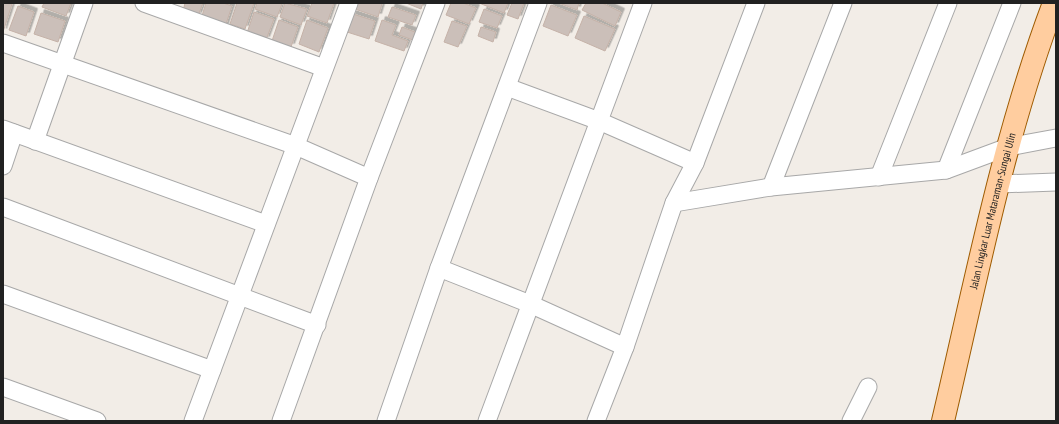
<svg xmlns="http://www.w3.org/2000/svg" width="1059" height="424" viewBox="0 0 1059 424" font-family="'PT Sans Narrow',sans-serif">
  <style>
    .building { fill: #cbbfb9; stroke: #c5b2a8; filter: url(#shadow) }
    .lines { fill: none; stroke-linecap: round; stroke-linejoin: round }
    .minor-casing { stroke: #a8a8a8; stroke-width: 19 }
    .primary-casing { stroke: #9e5b00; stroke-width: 24 }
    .minor { stroke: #fff; stroke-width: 17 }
    .primary { stroke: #ffcd9f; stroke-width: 22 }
    .labels { text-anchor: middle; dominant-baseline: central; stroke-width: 3; stroke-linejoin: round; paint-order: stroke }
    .street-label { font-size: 11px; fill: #212121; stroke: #fff }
  </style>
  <defs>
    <filter id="shadow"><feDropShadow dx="3.5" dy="-3.5" stdDeviation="0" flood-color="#0004"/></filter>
  </defs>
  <rect width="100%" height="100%" fill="#f2ede7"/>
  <g class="building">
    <path d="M3 3 12 4 3 32Z"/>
    <path d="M44 3H71L66 16 42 7Z"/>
    <path d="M185 3H203L198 16 183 11Z"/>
    <path d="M206 3H223L232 6 225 27 201 19Z"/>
    <path d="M237 3H254L245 29 230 24Z"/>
    <path d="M257 3H278L282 4 277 17 255 9Z"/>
    <path d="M285 3 307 9 301 25 280 17Z"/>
    <path d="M312 3H334L327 23 307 16Z"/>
    <path d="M357 3H379L382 4 378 17 355 9Z"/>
    <path d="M406 3H423L421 9Z"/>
    <path d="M451 3H463L476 8 469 24 446 15Z"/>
    <path d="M479 3H508L504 13Z"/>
    <path d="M512 3H524L518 19 507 15Z"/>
    <path d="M559 3H579L577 10Z"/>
    <path d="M586 3H602L621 12 615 26 582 10Z"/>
    <path d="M551 5 577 15 568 36 543 26Z"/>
    <path d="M18 6 34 12 26 36 9 30Z"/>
    <path d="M392 7 416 15 412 25 388 17Z"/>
    <path d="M484 9 502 16 497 28 479 22Z"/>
    <path d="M254 12 274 19 266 40 247 33Z"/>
    <path d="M41 13 65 21 58 42 34 34Z"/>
    <path d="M353 14 375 21 369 39 347 32Z"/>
    <path d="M584 16 615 29 605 51 575 38Z"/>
    <path d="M279 20 298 27 291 47 272 41Z"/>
    <path d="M307 20 328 28 319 52 299 44Z"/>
    <path d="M382 20 396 25 392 35 408 41 404 51 375 41Z"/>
    <path d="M452 21 467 26 458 47 444 42Z"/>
    <path d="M402 27 415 32 413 40 399 35Z"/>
    <path d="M481 27 496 32 493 42 478 36Z"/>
  </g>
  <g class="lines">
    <g class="minor-casing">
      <g id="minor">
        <path d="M144 3 324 68"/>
        <path d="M3 43 296 146 369 178"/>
        <path d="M507 87 599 121 695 163"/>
        <path d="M3 129 266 224"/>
        <path d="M35 141 84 3"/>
        <path d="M3 166 14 133"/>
        <path d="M946 170 1012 3"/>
        <path d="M879 177 948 3"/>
        <path d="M999 184 1056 182"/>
        <path d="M771 187 843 3"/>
        <path d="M674 203 771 187 946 170 1008 147 1056 138"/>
        <path d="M3 207 317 325"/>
        <path d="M439 268 530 304 625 347"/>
        <path d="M3 294 212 370"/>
        <path d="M3 387 97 421"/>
        <path d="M193 421 349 3"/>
        <path d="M281 421 369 178 436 3"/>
        <path d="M386 421 439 268 538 3"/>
        <path d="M487 421 643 3"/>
        <path d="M596 421 625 347 674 203 695 163 756 3"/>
        <path d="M851 421 868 387"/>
      </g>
    </g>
    <g class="primary-casing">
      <g id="primary">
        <path id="s1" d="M943 421C976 281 1003 138 1054 3"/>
      </g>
    </g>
    <use href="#minor" class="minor"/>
    <use href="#primary" class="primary"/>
  </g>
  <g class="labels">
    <g class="street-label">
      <text stroke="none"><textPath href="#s1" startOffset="216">Jalan Lingkar Luar Mataraman-Sungai Ulin</textPath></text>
    </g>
  </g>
  <rect width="1059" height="424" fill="none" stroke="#212121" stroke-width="8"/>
</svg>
